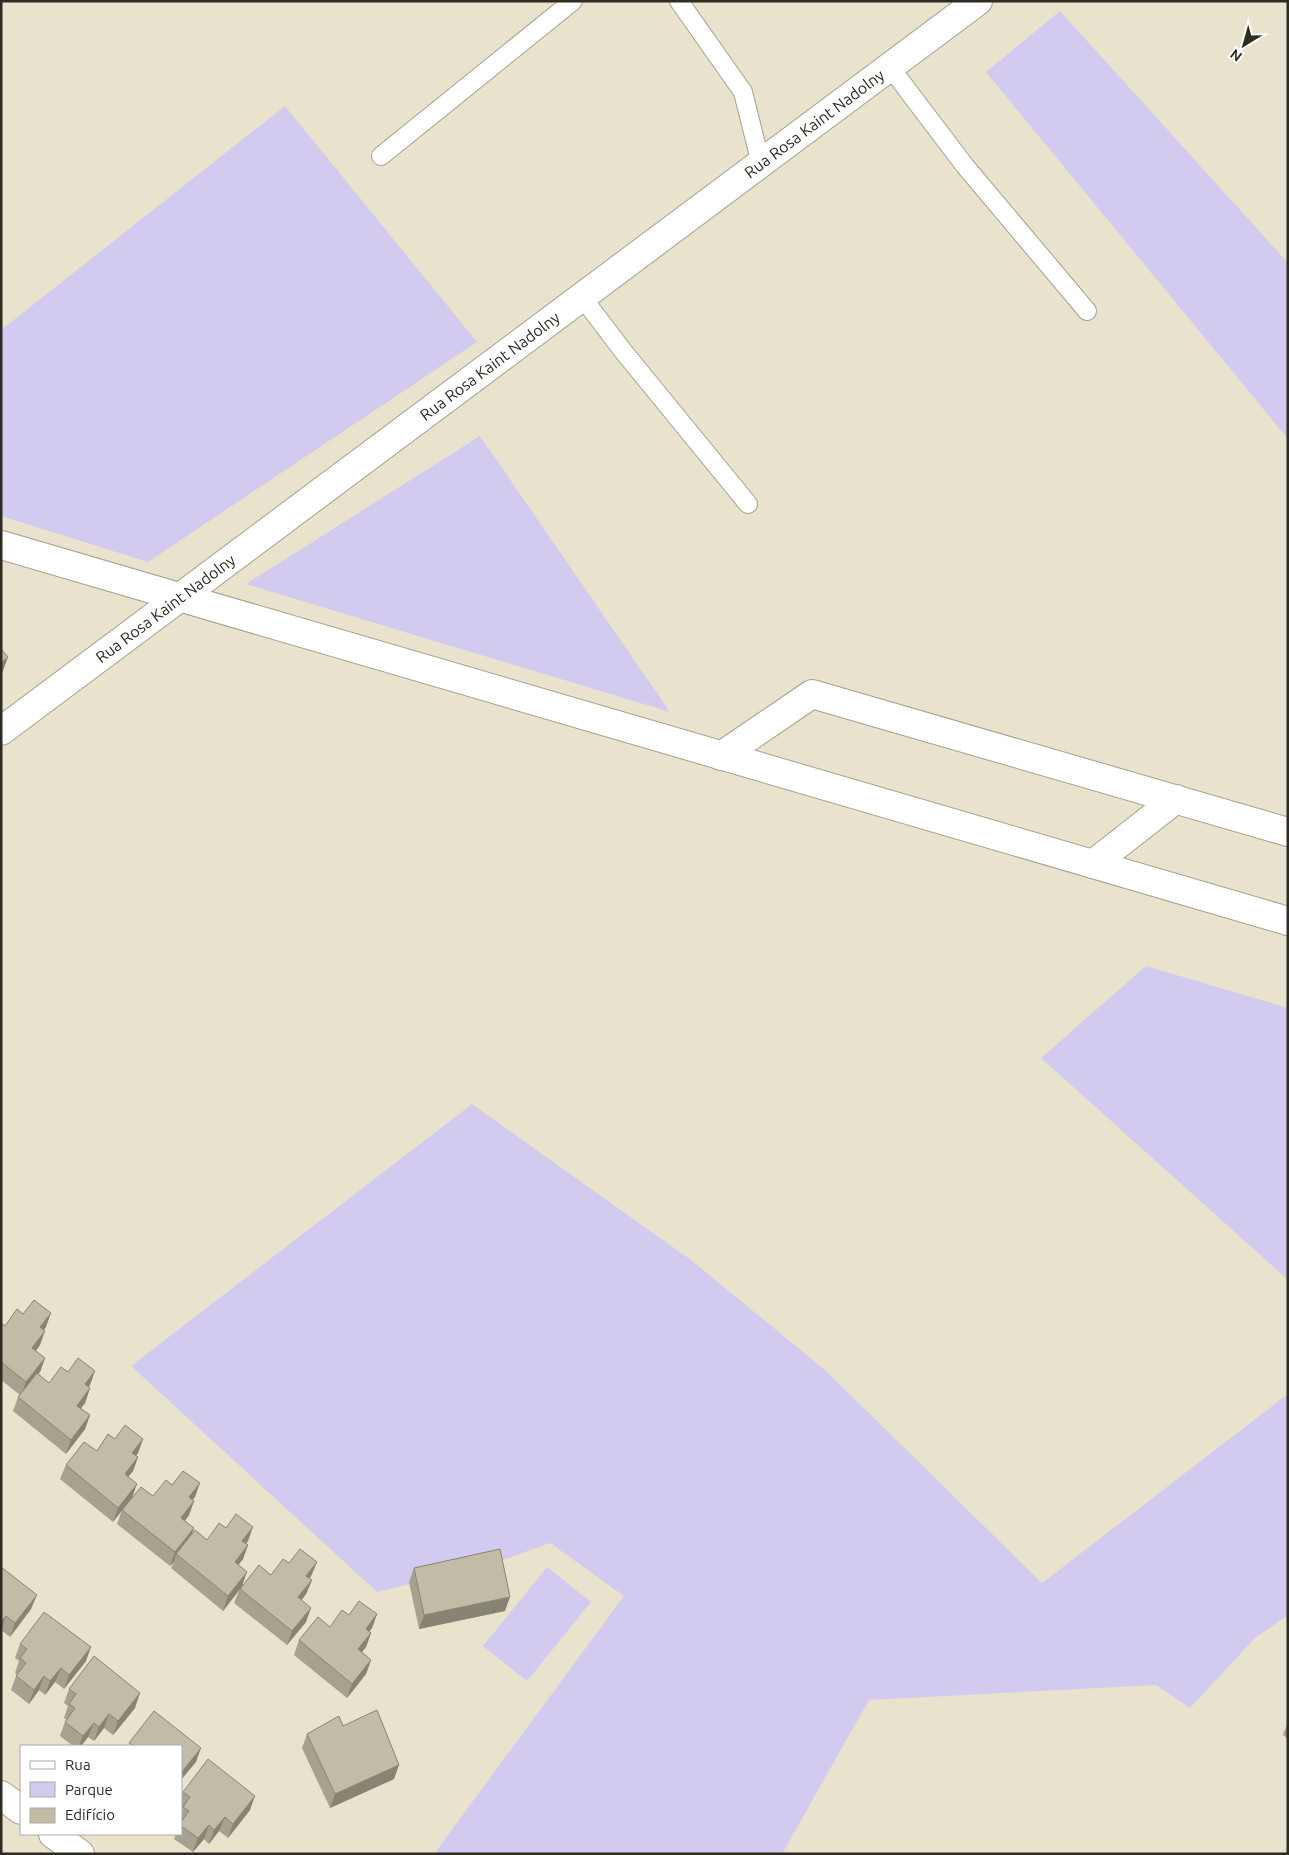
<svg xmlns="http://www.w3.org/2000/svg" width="1289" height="1855" viewBox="0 0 1289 1855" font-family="Ubuntu,sans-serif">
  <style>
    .green { fill: #d3cbef }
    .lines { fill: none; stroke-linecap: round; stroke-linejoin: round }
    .service-casing { stroke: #a7a18d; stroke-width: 20 }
    .minor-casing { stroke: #a7a18d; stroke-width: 30 }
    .tertiary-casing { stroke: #a7a18d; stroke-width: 30 }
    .primary-casing { stroke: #a7a18d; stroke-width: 30 }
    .service { stroke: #fff; stroke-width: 18 }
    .minor { stroke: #fff; stroke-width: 28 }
    .tertiary { stroke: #fff; stroke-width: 28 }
    .primary { stroke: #fff; stroke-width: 28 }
    .wall { fill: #a7a28f }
    .shaded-wall { fill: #888474 }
    .building { fill: #c2bca6; stroke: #888474 }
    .labels { text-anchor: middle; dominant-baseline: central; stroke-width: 4; stroke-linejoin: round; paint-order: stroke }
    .street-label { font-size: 16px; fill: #2e2b23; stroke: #fff }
  </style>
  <rect width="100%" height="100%" fill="#e9e2cd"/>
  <g class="green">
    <path d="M1060 11 1288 263V439L986 72Z"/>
    <path d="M285 106 477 342 148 562 1 516V330Z"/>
    <path d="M480 436 670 712 246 584Z"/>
    <path d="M1146 966 1288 1008V1280L1041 1058Z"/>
    <path d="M472 1104 691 1260 825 1370 1042 1583 1288 1394V1615L1255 1638 1190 1708 1156 1685 869 1700 782 1854H434L624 1596 550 1543 495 1563 377 1592 131 1366Z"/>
    <path d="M547 1567 591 1602 527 1681 483 1646Z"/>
  </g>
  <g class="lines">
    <g class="service-casing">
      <g id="service">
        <path d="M679 1 743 92 761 164"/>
        <path d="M890 67 965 166 1087 311"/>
        <path d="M381 156 573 1"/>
        <path d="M582 297 623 351 748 504"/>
      </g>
    </g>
    <g class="minor-casing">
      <g id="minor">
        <path id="s1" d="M1 731 978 1"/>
        <path d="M721 756 812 694 1288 832"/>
        <path d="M1093 864 1176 799"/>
      </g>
    </g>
    <g class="tertiary-casing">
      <g id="tertiary">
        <path d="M1 1795 21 1810"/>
        <path d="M53 1834 80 1854"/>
      </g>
    </g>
    <g class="primary-casing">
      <path id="primary" d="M1 545 1288 921"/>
    </g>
    <use href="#service" class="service"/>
    <use href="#minor" class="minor"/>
    <use href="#tertiary" class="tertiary"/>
    <use href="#primary" class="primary"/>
  </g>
  <g class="wall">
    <path d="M23 1314 46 1327 44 1330 40 1345 36 1351 45 1358 40 1372 38 1374 49 1383 68 1372 90 1385 88 1387 90 1388 85 1403 81 1408 90 1415 85 1429 66 1454 13 1411 18 1397 20 1395 1 1380V1323L5 1326Z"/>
    <path d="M115 1439H143L138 1453 136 1456 138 1457 133 1471 128 1477 133 1497 153 1496 172 1485 195 1497 192 1500 194 1501 189 1515 185 1521 194 1528 192 1533 207 1540 226 1528 248 1541 246 1544 248 1545 243 1559 238 1565 243 1585 271 1575 289 1563 317 1562 311 1576 309 1579 312 1580 306 1594 302 1600 306 1622 287 1645 234 1603 239 1591 223 1611 171 1568 174 1562 170 1566 117 1524 122 1510 113 1522 60 1479 66 1465 97 1451Z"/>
    <path d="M1 1567 31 1609 10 1637 1 1630Z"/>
    <path d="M414 1568 505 1611 419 1629 409 1582Z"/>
    <path d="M377 1614 372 1628 369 1631 371 1633 366 1647 362 1652 371 1660 366 1674 347 1698 294 1655 299 1640 330 1627 349 1615Z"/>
    <path d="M20 1644 86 1661 64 1689 55 1682 45 1695 39 1690 29 1704 11 1690 16 1676 17 1674 15 1673 19 1661 15 1658Z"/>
    <path d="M69 1689 135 1708 113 1735 104 1728 94 1741 88 1737 81 1746H73L60 1736 65 1722 67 1720 64 1718 68 1706 64 1703Z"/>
    <path d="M1288 1722V1739L1283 1735Z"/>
    <path d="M343 1726 394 1779 330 1808 302 1748 307 1734Z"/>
    <path d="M183 1792 250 1810 228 1838 219 1831 209 1844 204 1839 193 1852 174 1839 176 1834H181V1813L183 1809 181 1808V1797Z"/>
  </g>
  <g class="shaded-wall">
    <path d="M8 657 1 676V663Z"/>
    <path d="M51 1313 46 1327 35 1341 40 1327Z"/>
    <path d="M45 1331 40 1345 27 1362 32 1348Z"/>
    <path d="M45 1358 40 1372 21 1396 26 1382Z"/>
    <path d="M95 1371 90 1385 79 1398 85 1384Z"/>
    <path d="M90 1388 85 1403 72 1420 77 1406Z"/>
    <path d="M90 1415 85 1429 66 1454 71 1440Z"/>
    <path d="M143 1439 138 1453 127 1467 132 1453Z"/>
    <path d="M138 1457 133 1471 119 1488 125 1474Z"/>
    <path d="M200 1483 195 1497 183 1511 189 1497Z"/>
    <path d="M137 1484 132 1498 113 1522 118 1508Z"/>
    <path d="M194 1501 189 1515 176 1532 181 1518Z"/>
    <path d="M253 1527 248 1541 237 1555 242 1541Z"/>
    <path d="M194 1528 189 1542 176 1554 174 1562 170 1566 175 1552Z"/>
    <path d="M248 1545 243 1559 230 1576 235 1562Z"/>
    <path d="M317 1562 311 1576 301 1590 306 1576Z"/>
    <path d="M247 1572 242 1586 223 1611 228 1596Z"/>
    <path d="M312 1580 306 1594 293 1611 298 1597Z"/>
    <path d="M37 1595 31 1609 10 1637 15 1623Z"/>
    <path d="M510 1597 505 1611 419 1629 424 1615Z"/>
    <path d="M311 1608 306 1622 287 1645 292 1631Z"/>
    <path d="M377 1614 372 1628 361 1643 366 1629Z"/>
    <path d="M6 1616 1 1629V1622Z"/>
    <path d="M371 1633 366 1647 353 1663 358 1649Z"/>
    <path d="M91 1647 86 1661 64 1689 69 1675Z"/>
    <path d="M371 1660 366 1674 347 1698 352 1684Z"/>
    <path d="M61 1668 55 1682 45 1695 50 1681Z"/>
    <path d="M44 1676 39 1690 29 1704 34 1690Z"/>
    <path d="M140 1693 135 1708 113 1735 118 1721Z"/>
    <path d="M109 1714 104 1728 94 1741 99 1727Z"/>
    <path d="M94 1723 88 1737 81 1746H79L83 1736Z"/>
    <path d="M201 1748 196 1762 181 1780V1773Z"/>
    <path d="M399 1765 394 1779 330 1808 335 1794Z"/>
    <path d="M255 1796 250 1810 228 1838 233 1824Z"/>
    <path d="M225 1817 219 1831 209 1844 214 1830Z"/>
    <path d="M209 1825 204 1839 193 1852 198 1838Z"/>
  </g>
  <g class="building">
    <path d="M1 649 8 657 1 663Z"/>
    <path d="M34 1300 51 1313 40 1327 45 1331 32 1348 45 1358 26 1382 1 1362V1323L5 1326 17 1309 23 1314Z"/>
    <path d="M78 1358 95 1371 85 1384 90 1388 77 1406 90 1415 71 1440 18 1397 37 1373 49 1383 61 1367 68 1372Z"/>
    <path d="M125 1425 143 1439 132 1453 138 1457 125 1474 137 1484 118 1508 66 1465 84 1442 97 1451 108 1434 115 1439Z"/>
    <path d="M183 1471 200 1483 189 1497 194 1501 181 1518 194 1528 175 1552 122 1510 141 1487 153 1496 166 1480 172 1485Z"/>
    <path d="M236 1514 253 1527 242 1541 248 1545 235 1562 247 1572 228 1596 176 1554 195 1530 207 1540 219 1523 226 1528Z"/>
    <path d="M300 1549 317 1562 306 1576 312 1580 298 1597 311 1608 292 1631 240 1589 259 1565 271 1575 283 1559 289 1563Z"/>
    <path d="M500 1549 510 1597 424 1615 414 1568Z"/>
    <path d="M1 1567 37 1595 15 1623 6 1616 1 1622Z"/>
    <path d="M359 1601 377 1614 366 1629 371 1633 358 1649 371 1660 352 1684 299 1640 318 1617 330 1627 342 1610 349 1615Z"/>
    <path d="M44 1612 91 1647 69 1675 61 1668 50 1681 44 1676 34 1690 16 1676 26 1663 20 1658 27 1649 20 1644Z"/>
    <path d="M94 1656 140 1693 118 1721 109 1714 99 1727 94 1723 83 1736 65 1722 75 1708 69 1704 76 1694 69 1689Z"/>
    <path d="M377 1710 399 1765 335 1794 307 1734 339 1716 343 1726Z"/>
    <path d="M154 1711 201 1748 181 1773V1746H134L129 1743Z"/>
    <path d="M208 1759 255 1796 233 1824 225 1817 214 1830 209 1825 198 1838 181 1826V1822L189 1811 183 1807 190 1797 183 1792Z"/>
  </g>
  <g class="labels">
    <g class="street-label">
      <text stroke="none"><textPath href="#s1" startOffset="1015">Rua Rosa Kaint Nadolny</textPath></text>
      <text stroke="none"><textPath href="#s1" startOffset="610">Rua Rosa Kaint Nadolny</textPath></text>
      <text stroke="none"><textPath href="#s1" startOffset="205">Rua Rosa Kaint Nadolny</textPath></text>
    </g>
  </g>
  <rect width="1289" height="1855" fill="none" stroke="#2e2b23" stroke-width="5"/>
  <rect x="20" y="1745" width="162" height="90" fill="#ffffff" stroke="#abaaa7"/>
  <rect x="30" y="1761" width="25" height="8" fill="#ffffff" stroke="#abaaa7"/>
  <text x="65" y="1770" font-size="15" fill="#2e2b23">Rua</text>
  <rect x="30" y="1782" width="25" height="15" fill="#d3cbef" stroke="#abaaa7"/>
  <text x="65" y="1795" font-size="15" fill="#2e2b23">Parque</text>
  <rect x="30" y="1808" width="25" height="15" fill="#c2bca6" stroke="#abaaa7"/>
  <text x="65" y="1820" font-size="15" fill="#2e2b23">Edifício</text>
  <g transform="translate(1244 45) rotate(217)" stroke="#ffffff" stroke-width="4" paint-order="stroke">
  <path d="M0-4L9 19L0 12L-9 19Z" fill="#2e2b23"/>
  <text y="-8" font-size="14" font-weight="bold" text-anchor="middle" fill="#2e2b23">N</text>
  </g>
</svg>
